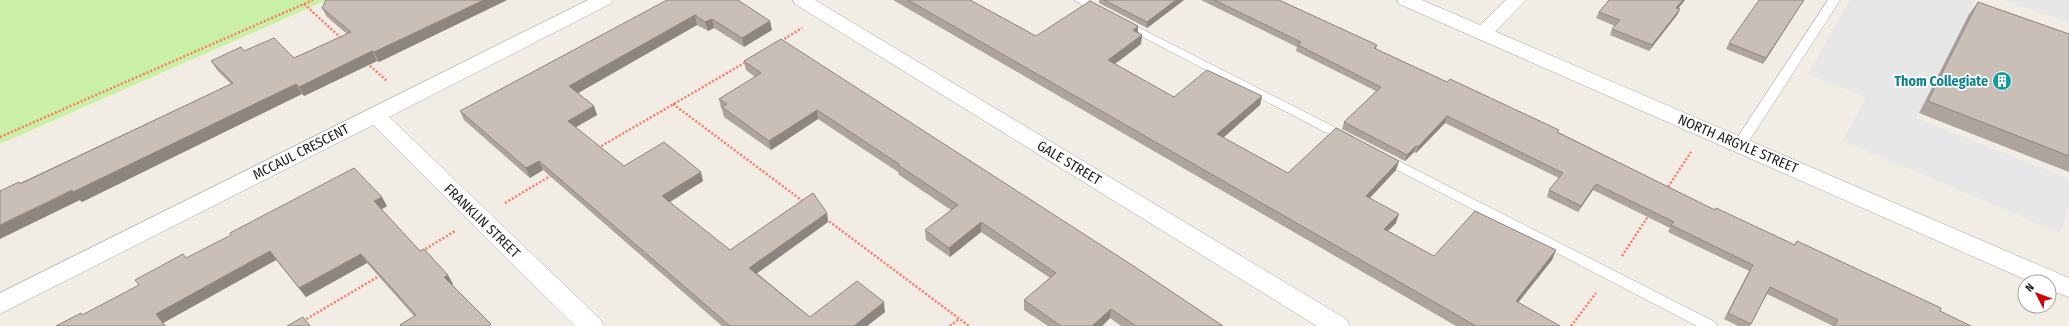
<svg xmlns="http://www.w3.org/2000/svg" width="2069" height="326" viewBox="0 0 2069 326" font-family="'Fira Sans Condensed',sans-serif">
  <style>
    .grass { fill: #c9f0a5 }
    .parking { fill: #e7e7e7 }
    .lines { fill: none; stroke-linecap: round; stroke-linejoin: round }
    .service-casing { stroke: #a6a6a6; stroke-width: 1 }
    .minor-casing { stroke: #a6a6a6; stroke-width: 1 }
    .tertiary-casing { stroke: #a6a6a6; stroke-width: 1 }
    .path { stroke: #ff7867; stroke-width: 2.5; stroke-dasharray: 2 2; stroke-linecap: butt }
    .service { fill: #fff; fill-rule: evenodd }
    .minor { fill: #fff; fill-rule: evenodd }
    .tertiary { fill: #fff; fill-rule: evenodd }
    .wall { fill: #ada49d }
    .shaded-wall { fill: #8d8680 }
    .building { fill: #c9bfb7; stroke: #8d8680 }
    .labels { text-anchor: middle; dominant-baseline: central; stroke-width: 3.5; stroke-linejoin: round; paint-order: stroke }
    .culture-label { font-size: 14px; font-weight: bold; fill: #0d838f; stroke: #fff; text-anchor: end }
    .street-label { font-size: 14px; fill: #1f1f1f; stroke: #fff }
  </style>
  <rect width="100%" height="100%" fill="#f1ede4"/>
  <path class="grass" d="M0 0H327L0 144Z"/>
  <g class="parking">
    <path d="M1850 0H1976L1916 118 2069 179V206L2060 233 1842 141 1866 98 1808 74Z"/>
    <path d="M2002 0H2069V23Z"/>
  </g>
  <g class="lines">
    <g class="service-casing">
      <g id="service">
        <path d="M1074 0H1088L1107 11 1105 13H1097Z"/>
        <path d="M1828 0H1840L1745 147H1735L1734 144 1735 141Z"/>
        <path d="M1122 19 1352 136 1354 139 1352 142H1344L1118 24 1116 22Z"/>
        <path d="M1383 153 1715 322 1717 326H1697L1378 160 1377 157 1378 154Z"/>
      </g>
    </g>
    <g class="minor-casing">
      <g id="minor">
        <path d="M588 0H612L610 4 389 117 600 319 604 326H575L373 125 0 314V293Z"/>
        <path d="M793 0H815L1346 319 1350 326H1317L795 4Z"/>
        <path d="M1506 0H1526L1490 37 1483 39 1476 37 1473 33 1476 29Z"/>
      </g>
    </g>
    <g class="tertiary-casing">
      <path id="tertiary" d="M1397 0H1422L2069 278V297L2049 290V282H2031L1399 4Z"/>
    </g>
    <g class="path">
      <path d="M304 4 342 39"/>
      <path d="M781 41 802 28"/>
      <path d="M367 63 387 81"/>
      <path d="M673 104 804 202"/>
      <path d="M0 137 313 0"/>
      <path d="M598 148 746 62"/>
      <path d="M1666 190 1691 152"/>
      <path d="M505 203 552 175"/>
      <path d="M826 219 969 326"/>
      <path d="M422 251 455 231"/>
      <path d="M1622 256 1649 215"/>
      <path d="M303 321 381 275"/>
      <path d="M950 326 959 319"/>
      <path d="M1571 326 1596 293"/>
    </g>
    <use href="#service" class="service"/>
    <use href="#minor" class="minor"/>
    <use href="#tertiary" class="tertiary"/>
  </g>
  <g class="wall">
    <path d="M326 0H507L379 62 377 61 304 96 302 94 82 202 80 200 20 183 231 84 217 70 211 61 244 51 294 58 347 34 327 17 322 8Z"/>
    <path d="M667 0 772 30 744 47 714 28 708 31 697 25 578 93 594 106 597 115 576 127 624 166 703 181 670 202 730 250 827 213 828 222 757 273 810 317 885 312 867 326H722L543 170 530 178 464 120 460 111Z"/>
    <path d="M893 0H970L1036 36 1138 32 1142 35 1141 44 1115 64 1174 97 1262 96 1260 105 1223 138 1288 173 1399 161 1396 170 1370 198 1396 223 1388 231 1434 256 1556 250 1552 260 1518 303 1560 326H1456Z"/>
    <path d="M1099 0H1184L1147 28 1099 3Z"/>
    <path d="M1201 0H1279L1377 45 1376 49 1447 82 1559 130 1558 132 1715 210 1794 245 1797 241 1940 311 1971 326H1833L1767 294 1750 326H1738L1724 319 1749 271 1668 232 1670 228 1593 190 1578 212 1547 197 1549 190 1559 178 1445 123 1416 153 1414 152 1405 161 1342 129 1344 122 1376 91 1296 51 1297 47Z"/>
    <path d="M1609 0H1685L1678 8 1680 9 1677 15 1649 51 1610 35 1612 29 1615 26 1596 18 1599 12Z"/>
    <path d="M1804 0 1763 64 1726 49 1729 43Z"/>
    <path d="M1978 2 2069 34V172L1919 113 1969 14Z"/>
    <path d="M744 61 1223 326H1121L1110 318 1102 326H1048L1024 310V300L1050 278 981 232 950 257 926 240 925 230 951 210 899 175 898 172 818 119 771 150 724 117 722 109 721 108 719 99 755 77 746 70Z"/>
    <path d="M387 206 381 209 420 251 453 284 414 316 367 263 306 297 276 260 163 323 166 326H56L83 315Z"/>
  </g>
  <g class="shaded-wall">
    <path d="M484 0H507L379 62 374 52Z"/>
    <path d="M1176 0H1184L1147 28V22Z"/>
    <path d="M1683 0H1685L1674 14 1676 8Z"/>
    <path d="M1804 0 1763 64 1766 58Z"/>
    <path d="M1680 9 1677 15 1649 51 1652 45Z"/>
    <path d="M695 15 697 25 573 96 569 86Z"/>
    <path d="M712 19 714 28 708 31 705 22Z"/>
    <path d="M770 21 772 30 744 47 742 38Z"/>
    <path d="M1138 26V35L1133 30Z"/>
    <path d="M1142 35 1141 44 1107 70 1108 60Z"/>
    <path d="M372 51 377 61 304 96 299 87Z"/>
    <path d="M296 84 302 94 82 202 80 200 0 239V225Z"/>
    <path d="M1262 96 1260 105 1216 144 1217 134Z"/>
    <path d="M594 106 597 115 571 130 568 121Z"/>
    <path d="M817 110 818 119 771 150 769 141Z"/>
    <path d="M1447 116 1445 123 1416 153 1418 147Z"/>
    <path d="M1416 146 1414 152 1405 161 1407 155Z"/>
    <path d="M539 161 543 170 530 178 526 168Z"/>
    <path d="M1399 161 1396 170 1363 205 1366 196Z"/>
    <path d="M701 172 703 181 665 205 662 196Z"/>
    <path d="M1596 184 1593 190 1578 212 1581 206Z"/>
    <path d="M382 197 387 206 379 211 374 201Z"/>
    <path d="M827 213 828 222 752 277 749 268Z"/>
    <path d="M1399 214 1396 223 1381 238 1384 229Z"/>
    <path d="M981 222V232L950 257 949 248Z"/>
    <path d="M1556 250 1552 260 1511 311 1516 301Z"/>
    <path d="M270 251 276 260 163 323 166 326 156 314Z"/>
    <path d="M361 254 367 263 306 297 299 288Z"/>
    <path d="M448 275 453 284 449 286 444 277Z"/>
    <path d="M884 302 885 312 867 326H854Z"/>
    <path d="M1111 309 1110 318 1102 326H1092Z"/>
  </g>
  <g class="building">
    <path d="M326 0H484L374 52 372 51 299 87 296 84 73 192 72 190 0 225V191L19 182 20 184 233 83 211 61 241 47 244 51 274 38 294 58 351 32 322 8Z"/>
    <path d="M667 0H738L770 21 742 38 712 19 705 22 695 15 569 86 594 106 568 121 624 166 664 142 701 172 662 196 730 250 813 193 827 213 749 268 810 317 857 281 884 302 854 326H730L539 161 526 168 460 111Z"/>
    <path d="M908 0H970L1036 36 1090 1 1138 26 1133 30 1142 35 1108 60 1174 97 1207 70 1262 96 1217 134 1288 173 1336 128 1399 161 1366 196 1399 214 1384 229 1434 256 1475 211 1556 250 1516 301 1560 326H1476Z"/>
    <path d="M1104 0H1176L1147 22Z"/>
    <path d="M1214 0H1279L1377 45 1374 48 1447 82 1450 79 1559 130 1557 132 1715 210 1716 208 1795 245 1797 241 1941 308 1940 311 1971 326H1834L1838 320 1770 287 1751 324 1728 313 1753 265 1671 225 1674 222 1596 184 1581 206 1549 190 1563 173 1447 116 1418 147 1416 146 1407 155 1344 122 1381 87 1298 45 1301 42Z"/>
    <path d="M1609 0H1683L1676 8 1680 9 1652 45 1612 29 1620 20 1599 12Z"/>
    <path d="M1759 0H1804L1766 58 1729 43Z"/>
    <path d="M1978 2 2069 34V156L1928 101Z"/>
    <path d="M781 39 1132 265 1223 326H1136L1111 309 1092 326H1061L1024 300 1056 273 981 222 949 248 925 230 958 205 898 165 899 164 817 110 769 141 722 107 727 104 719 99 761 73 744 61Z"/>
    <path d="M354 168 382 197 374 201 420 251 424 249 448 275 444 277 491 324 489 326H401L400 325 416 315 361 254 299 288 270 251 156 314 165 326H56L81 313 82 315 139 285 135 280 183 254 186 258 231 235 230 233Z"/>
    <path d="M303 317 310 326H287Z"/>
  </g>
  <defs>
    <g id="building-disc" transform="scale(1)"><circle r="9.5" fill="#0f9aa8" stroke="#fff"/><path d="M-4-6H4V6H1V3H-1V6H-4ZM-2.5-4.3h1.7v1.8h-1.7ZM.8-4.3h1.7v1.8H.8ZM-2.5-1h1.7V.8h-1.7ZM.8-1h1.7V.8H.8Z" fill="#fff"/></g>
  </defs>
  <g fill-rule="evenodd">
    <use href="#building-disc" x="2002" y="81"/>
  </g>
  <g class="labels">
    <g class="culture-label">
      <text x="1988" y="81">Thom Collegiate</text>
    </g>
    <g class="street-label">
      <text transform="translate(1738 144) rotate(23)">NORTH ARGYLE STREET</text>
      <text transform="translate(301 152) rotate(-27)">MCCAUL CRESCENT</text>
      <text transform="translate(1069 163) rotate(31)">GALE STREET</text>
      <text transform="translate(482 221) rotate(44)">FRANKLIN STREET</text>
    </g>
  </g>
  <g transform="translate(2037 294) rotate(312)"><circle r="19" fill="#ffffff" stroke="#a5a5a5"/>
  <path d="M0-3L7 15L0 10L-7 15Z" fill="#ce0200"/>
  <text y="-6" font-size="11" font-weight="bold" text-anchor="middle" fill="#1f1f1f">N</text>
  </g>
</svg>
